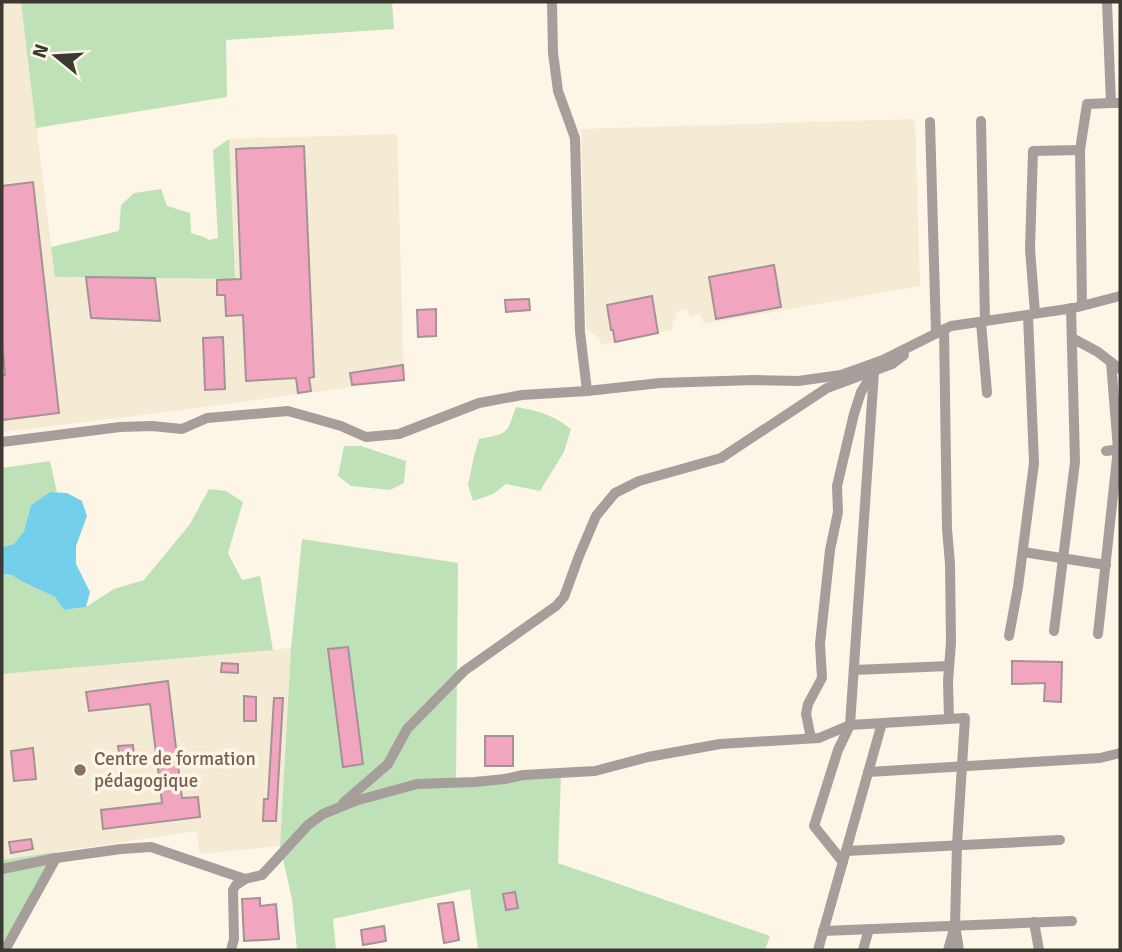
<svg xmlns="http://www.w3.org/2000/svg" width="1122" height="952" viewBox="0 0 1122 952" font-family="Signika,sans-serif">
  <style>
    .built { fill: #f5ead3 }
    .green { fill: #bfe1b8 }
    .water { fill: #74cfeb }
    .building { fill: #f2a5be; stroke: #a49297; stroke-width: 2 }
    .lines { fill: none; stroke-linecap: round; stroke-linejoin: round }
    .minor { stroke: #a69e9b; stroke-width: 10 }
    .education-dot { fill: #8d6e63; stroke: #fdf6e6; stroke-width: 2.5 }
    .labels { text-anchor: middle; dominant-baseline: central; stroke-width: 7; stroke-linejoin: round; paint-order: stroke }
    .education-label { font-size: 19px; fill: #785e54; stroke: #fdf6e6; text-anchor: start }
  </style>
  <rect width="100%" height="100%" fill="#fdf6e6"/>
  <g class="built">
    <path d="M2 2H21L55 277 234 279 229 139 397 134 404 380 159 413 2 432Z"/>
    <path d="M915 119 920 286 704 324 700 314 690 317 687 309 676 312 677 319 673 320 672 330 601 345 600 339 586 328 581 129Z"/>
    <path d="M291 648 280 846 200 854 196 831 2 860V674Z"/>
  </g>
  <g class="green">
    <path d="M21 2H392L394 29 226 40 227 97 36 128Z"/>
    <path d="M229 139 235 279 55 277 51 247 119 231 121 205 134 193 161 189 167 206 190 213 191 233 204 237 209 240 218 238 213 150Z"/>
    <path d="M516 407C539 411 553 415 571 429L564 452 540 491 506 484 493 494 473 501 468 485 474 456 479 439C509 433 506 435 516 407Z"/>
    <path d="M344 446H361L406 461 404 483 390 490 351 486 338 476Z"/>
    <path d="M50 461 57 492H50L31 505 24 531 14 544 2 547V468Z"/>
    <path d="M209 489 226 491 243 502 228 553 242 580 260 576 273 650 2 674V574L12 575 19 580 55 597 64 610 86 607 114 589 144 580 190 524Z"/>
    <path d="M302 539 458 563 456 782 561 773 558 863 770 936 765 950H478L470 889 333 919 336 950H297L292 899 280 846 291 648Z"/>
    <path d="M55 852 56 858 2 950V860Z"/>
  </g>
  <path class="water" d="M50 492 67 493 82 501 87 516 76 546V564L90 592 86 607 64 610 55 597 19 580 12 575 2 574V547L14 544 24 531 31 505Z"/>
  <g class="building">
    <path d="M304 146 314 377 309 378 311 391 298 393 296 378 246 381 243 315 226 316 225 295H217V280L241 279 236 149Z"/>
    <path d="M33 182 59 413 2 420V375H5L2 344V186Z"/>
    <path d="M774 265 781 307 716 319 709 277Z"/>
    <path d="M86 277 155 278 160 321 91 318Z"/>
    <path d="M652 296 658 333 615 342 613 330H611L607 305Z"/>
    <path d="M529 299 530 310 506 312 505 300Z"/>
    <path d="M436 309V336L418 337 417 310Z"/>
    <path d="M223 337 225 389 205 390 203 338Z"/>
    <path d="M403 365 404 380 352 385 350 373Z"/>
    <path d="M348 647 363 764 343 767 328 649Z"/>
    <path d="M1012 661 1062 662 1061 702 1044 701 1045 683 1012 684Z"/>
    <path d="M222 663 238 664V673L221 672Z"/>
    <path d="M168 681 182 798 198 797 200 817 103 829 101 810 162 803 150 704 89 711 86 692Z"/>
    <path d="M244 696 256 697V721H244Z"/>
    <path d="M274 698H283L276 821H263L264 799H268Z"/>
    <rect x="485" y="736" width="28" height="30"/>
    <path d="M133 745 135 765 121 767 118 746Z"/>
    <path d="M33 748 36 779 14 781 11 751Z"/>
    <path d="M31 839 33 849 11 853 9 842Z"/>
    <path d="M515 892 518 908 506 910 503 894Z"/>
    <path d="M260 898V906L276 904 279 939 244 941 242 899Z"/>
    <path d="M453 902 459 940 444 943 438 904Z"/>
    <path d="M384 926 386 941 363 945 361 930Z"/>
  </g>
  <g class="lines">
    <g class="minor">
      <path d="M552 2 553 53 558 91 575 138 580 332 587 391"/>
      <path d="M1107 2 1111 103H1120"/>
      <path d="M981 121 985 321"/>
      <path d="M930 122 936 333"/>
      <path d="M1082 306 1080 150 1087 104 1111 103"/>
      <path d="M1035 313 1030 249 1033 151 1080 150"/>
      <path d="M981 322 987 393"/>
      <path d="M944 329 947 529 950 564 951 642 948 681 949 719"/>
      <path d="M1072 338 1098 352 1120 369"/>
      <path d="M2 442 120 427 152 426 182 429 207 418 288 411 341 426 366 437 399 434 479 403 522 395 587 391 660 383 754 380 798 381 841 375 883 360 951 326 1074 308 1120 296"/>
      <path d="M1106 451 1120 449"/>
      <path d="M1023 552 1106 565"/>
      <path d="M1054 631 1075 462 1071 308"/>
      <path d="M1098 634 1118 449 1111 362"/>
      <path d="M1009 636 1018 587 1034 463 1028 315"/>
      <path d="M854 670 949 666"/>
      <path d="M811 738 806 714 808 704 822 678 820 644 830 550 838 512 837 486 854 414 861 392 873 373"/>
      <path d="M868 772 1100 758 1120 753"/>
      <path d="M343 803 388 764 407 729 464 671 556 606 564 597 579 556 596 516 615 493 639 481 721 458 827 388 892 364 904 355"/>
      <path d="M846 851 1060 840"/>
      <path d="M843 862 814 826 838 750 850 725 874 372"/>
      <path d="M2 869 56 858 121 849 151 847 245 879 262 875 308 825 323 814 355 801 417 784 475 782 505 779 523 775 595 771 648 757 720 744 819 738 850 725 965 718 957 845 955 925 959 950"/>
      <path d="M1034 922 1039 950"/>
      <path d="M823 931 1072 921"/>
      <path d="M5 950 56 858"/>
      <path d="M231 950 234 939 233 890 236 885 245 879"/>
      <path d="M818 950 882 723"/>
      <path d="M863 950 869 929"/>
      <path d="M948 950 954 929"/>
    </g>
  </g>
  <circle class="education-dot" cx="80" cy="770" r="7"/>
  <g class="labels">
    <g class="education-label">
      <text x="94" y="759">Centre de formation<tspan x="94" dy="22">pédagogique</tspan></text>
    </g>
  </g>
  <rect width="1122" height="952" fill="none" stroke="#3c3933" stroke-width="7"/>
  <g transform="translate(56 56) rotate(288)" stroke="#fdf6e6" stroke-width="5" paint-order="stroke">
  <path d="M0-5L12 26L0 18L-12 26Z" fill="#3c3933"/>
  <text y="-10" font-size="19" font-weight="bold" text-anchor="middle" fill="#3c3933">N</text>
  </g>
</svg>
